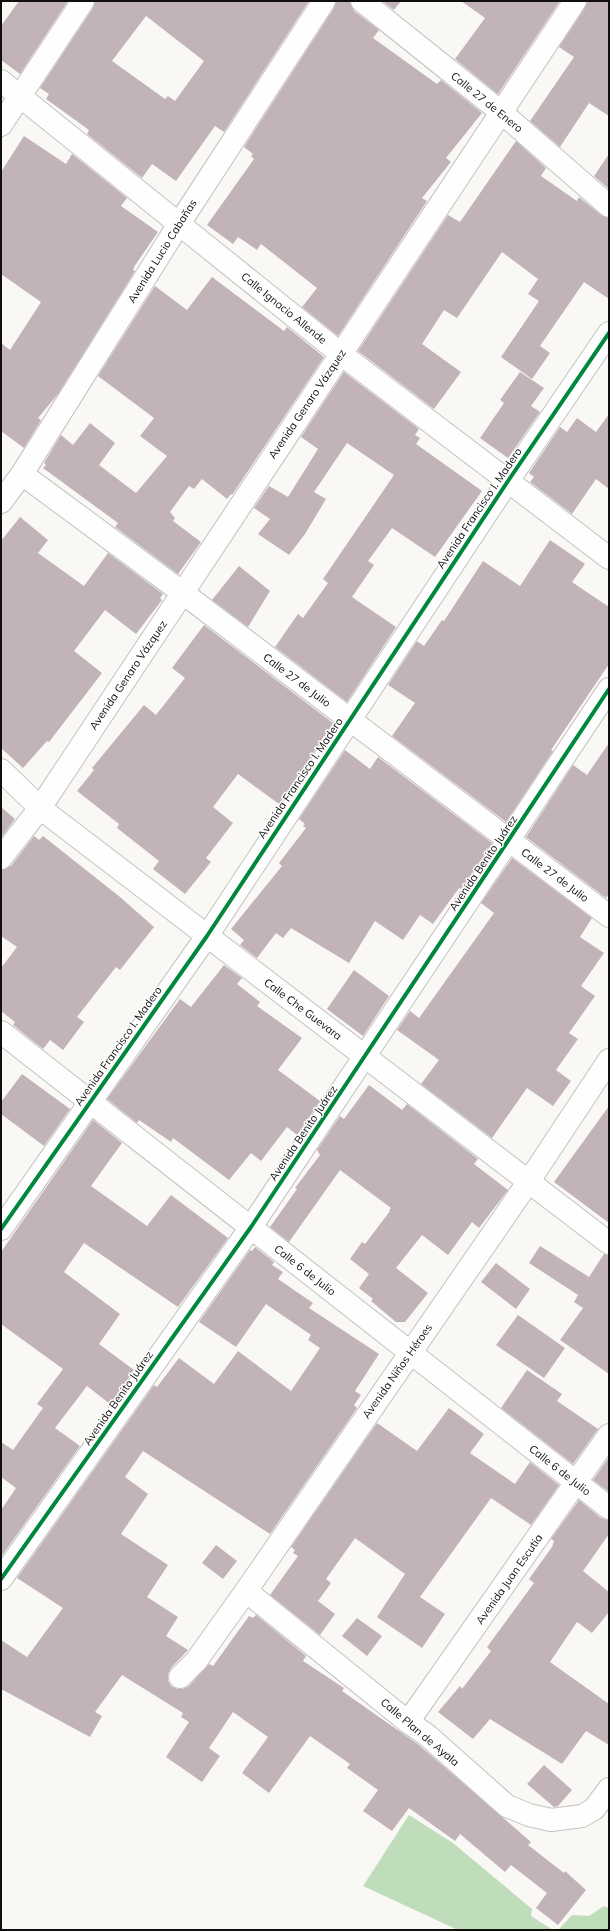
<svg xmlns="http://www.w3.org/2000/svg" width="610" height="1931" viewBox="0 0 610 1931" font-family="Mulish,sans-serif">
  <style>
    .forest { fill: #c0ddbb }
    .building { fill: #c2b3b8; fill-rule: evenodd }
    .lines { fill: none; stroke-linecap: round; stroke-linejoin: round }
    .minor-casing { stroke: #c3c2c0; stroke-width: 24 }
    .minor { stroke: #fefefe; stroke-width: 22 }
    .cycleway-casing { stroke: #fff; stroke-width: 6 }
    .cycleway { stroke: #00873e; stroke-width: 4 }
    .labels { text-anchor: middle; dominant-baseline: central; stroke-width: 3; stroke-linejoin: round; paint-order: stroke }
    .street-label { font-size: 11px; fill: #100f0d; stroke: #fff }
  </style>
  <rect width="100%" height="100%" fill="#faf8f5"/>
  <g class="forest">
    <path d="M409 1815 453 1843 532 1909 531 1916 553 1930H458L363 1886Z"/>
    <path d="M604 1906 609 1908V1930H558L572 1915 589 1916Z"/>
  </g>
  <g class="building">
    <path d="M19 1H68L20 74 1 60V26Z"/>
    <path d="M95 1H309L224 132 215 126 176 181 152 164 142 178 87 134 89 130 46 99 49 94 40 88 93 8ZM146 16 204 61 175 101 168 96 165 99 112 61Z"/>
    <path d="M336 1H350L354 11 379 30 373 38 437 84 441 80 482 113 446 158 451 162 422 198 427 201 338 336 302 307 317 288 261 244 257 250 238 237 233 244 207 225 254 159 251 156 253 154 244 147 334 8Z"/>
    <path d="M382 1H401L394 10Z"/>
    <path d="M461 1H560L498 94 455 59 485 18Z"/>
    <path d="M587 1H609V116L589 103 560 147 530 121 574 57 559 47 585 8Z"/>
    <path d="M24 136 66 164 72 154 127 198 121 206 158 232 134 267 133 270 135 271 58 394 38 418 41 420 24 448 1 431V343L10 350 41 302 1 274V172Z"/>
    <path d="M516 141 546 168 541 176 577 201 579 197 601 215 609 218V299L584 282 540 346 550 353 532 379 501 357 539 301 528 294 538 279 502 252 457 318 444 310 422 344 461 372 434 409 358 351 448 215 460 222Z"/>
    <path d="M609 154V189L594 176Z"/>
    <path d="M212 277 284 331 287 327 324 357 232 495 231 494 227 499 202 479 194 489 189 486 170 512 175 518 173 521 201 542 178 574 115 527 118 523 43 468 46 465 44 463 61 435 73 445 90 423 115 443 99 465 136 493 167 456 140 436 154 418 98 376 155 286 187 310Z"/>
    <path d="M344 372 419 429 415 435 420 438 416 444 482 491 435 557 392 528 368 561 374 565 352 597 396 627 347 702 275 647 298 614 303 618 328 583 323 579 394 475 347 443 314 492 326 499 305 534 289 555 258 534 270 519 254 508 269 486 288 497 318 449 301 437Z"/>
    <path d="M520 372 544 388 531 406 540 412 508 458 480 438 504 403 500 400Z"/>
    <path d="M609 414V489L596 479 572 514 530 482 534 477 529 473 560 427 567 432 577 418 596 432Z"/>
    <path d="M20 517 48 540 38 553 84 586 108 553 163 594 160 598 162 600 136 634 105 610 74 651 102 673 49 742 47 741 23 768 1 748V541Z"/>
    <path d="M550 540 585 564 572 582 609 607V664L551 750 553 751 506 822 392 736 415 703 388 685 417 641 424 646 442 620 444 621 483 561 520 586Z"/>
    <path d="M239 566 270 591 248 627 212 600Z"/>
    <path d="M204 625 333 723 279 804 238 774 213 807 233 823 206 858 211 862 185 894 153 869 159 861 117 828 119 824 77 791 94 770 92 768 144 705 156 715 185 678 172 668Z"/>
    <path d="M609 743V894L606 898 526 837 573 765 587 775Z"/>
    <path d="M345 750 370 769 378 757 492 843 461 889 459 888 433 924 420 915 403 940 375 921 349 963 291 928 283 938 276 933 257 958 240 945 244 940 231 929 282 866 279 863 306 828 303 826 305 824 299 819Z"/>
    <path d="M1 807 15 819 1 838Z"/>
    <path d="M34 836 39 840 43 836 120 897 154 927 120 970 116 967 77 1017 84 1022 63 1050 50 1040 43 1049 13 1025 15 1022 1 1011V968L17 947 1 936V870L11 866Z"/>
    <path d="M512 858 592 918 580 937 604 953 581 986 595 996 569 1033 578 1039 556 1070 571 1081 553 1106 527 1088 492 1138 421 1084 439 1060 397 1030 410 1011 419 1018 494 913 481 903Z"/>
    <path d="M224 965 242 978 237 984 260 1002 257 1006 302 1038 278 1070 320 1101 297 1135 287 1127 261 1161 251 1153 229 1180 173 1138 171 1142 139 1120 137 1123 107 1099 180 999 191 1007Z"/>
    <path d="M354 970 389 996 363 1036 327 1009Z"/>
    <path d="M22 1074 70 1109 44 1146 1 1114V1102Z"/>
    <path d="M369 1085 402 1110 407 1104 478 1159 474 1164 508 1190 479 1228 472 1222 448 1255 422 1235 396 1268 428 1293 405 1322H396L371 1301 373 1299 359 1288 369 1274 350 1259 362 1242 365 1244 390 1211 389 1210 391 1208 340 1170 289 1242 270 1227 297 1189 295 1188 320 1155 317 1150 340 1116 344 1119Z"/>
    <path d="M609 1106V1223L554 1182Z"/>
    <path d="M93 1120 122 1143 91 1186 147 1226 171 1195 228 1238 178 1307 84 1243 64 1272 120 1314 99 1344 134 1370 110 1404 87 1386 55 1428 80 1446 1 1557V1510L16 1488 1 1477V1442L13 1450 43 1408 37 1404 63 1369 1 1324V1252Z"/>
    <path d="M540 1246 589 1277 604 1254 609 1255V1374L560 1340 583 1308 574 1302 578 1295 529 1263Z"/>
    <path d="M255 1247 274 1262 272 1265 283 1272 278 1279 313 1303 309 1308 379 1354 355 1391 361 1395 354 1405 357 1408 270 1534 143 1451 125 1477 148 1494 121 1534 168 1565 147 1597 178 1617 166 1636 188 1650 171 1668 168 1674V1681L171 1686 177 1689H183L189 1686 209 1664 213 1666 249 1616 253 1618 256 1615 306 1656 303 1661 344 1688 342 1691 419 1745 531 1842 528 1845 564 1873 565 1871 586 1890 558 1925 536 1908 547 1893 511 1865 505 1872 460 1834 455 1841 409 1808 392 1831 363 1811 378 1790 347 1768 350 1764 310 1736 269 1793 242 1773 268 1737 233 1712 209 1748 220 1756 202 1782 166 1757 189 1722 181 1717 183 1713 122 1675 95 1712 102 1716 90 1737 1 1689V1640L27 1657 63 1608 17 1578 154 1385 157 1387 179 1358 214 1384 238 1351 291 1391 320 1348 308 1340 311 1335 266 1304 236 1347 199 1322 250 1250 252 1251Z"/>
    <path d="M496 1263 530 1289 516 1309 481 1282Z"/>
    <path d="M518 1315 565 1348 544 1378 496 1345Z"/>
    <path d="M527 1370 562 1394 557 1401 598 1429 573 1464 501 1408Z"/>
    <path d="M449 1408 484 1434 470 1453 515 1484 530 1462 559 1485 531 1525 491 1498 420 1597 445 1614 422 1648 377 1617 405 1574 355 1538 326 1579 331 1583 318 1601 335 1614 320 1635 270 1595 298 1556 293 1553 295 1550 291 1547 377 1423 417 1451Z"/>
    <path d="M609 1457V1492L593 1480Z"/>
    <path d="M579 1500 601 1518 609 1520V1534L583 1571 609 1592V1612L592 1633 577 1622 550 1662 609 1704V1745L586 1731 562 1764 490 1719 473 1739 438 1712 460 1686 462 1689 491 1651 487 1647 534 1583 529 1579 552 1547 554 1541 551 1539Z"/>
    <path d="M216 1545 237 1561 223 1579 202 1563Z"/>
    <path d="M357 1618 382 1636 367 1656 342 1636Z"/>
    <path d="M544 1765 572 1790 558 1806 554 1807 527 1784Z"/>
  </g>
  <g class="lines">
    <g class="minor-casing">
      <g id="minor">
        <path d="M362 1 501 112 609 206"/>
        <path d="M1 81 341 354 609 558"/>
        <path d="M1 125 83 1"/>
        <path d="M22 474 183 593 609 916"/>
        <path d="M1 502 22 474 179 224 324 1"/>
        <path d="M1 770 40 808 609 1243"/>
        <path d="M1 858 40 808 575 1"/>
        <path d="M1 1032 609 1508"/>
        <path d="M1 1229 207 936 508 481 609 333"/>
        <path d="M1 1579 251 1227 609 689"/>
        <path d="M246 1591 408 1722 427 1735 507 1806 529 1815 551 1820 582 1816 594 1809 609 1789"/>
        <path d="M180 1677 196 1661 246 1591 529 1181 609 1060"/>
        <path d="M408 1722 609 1435"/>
      </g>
    </g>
    <use href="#minor" class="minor"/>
    <g class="cycleway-casing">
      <g id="cycleway">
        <path d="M1 1229 207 936 508 481 609 333"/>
        <path d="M1 1579 251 1227 609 689"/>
      </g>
    </g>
    <use href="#cycleway" class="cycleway"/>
  </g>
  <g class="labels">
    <g class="street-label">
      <text transform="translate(487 102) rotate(39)">Calle 27 de Enero</text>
      <text transform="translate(162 251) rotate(-58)">Avenida Lucio Cabañas</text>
      <text transform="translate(284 308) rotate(39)">Calle Ignacio Allende</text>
      <text transform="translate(307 404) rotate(-56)">Avenida Genaro Vázquez</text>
      <text transform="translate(479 508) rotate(-56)">Avenida Francisco I. Madero</text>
      <text transform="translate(128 675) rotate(-56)">Avenida Genaro Vázquez</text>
      <text transform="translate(297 680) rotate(37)">Calle 27 de Julio</text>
      <text transform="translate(300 778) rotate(-56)">Avenida Francisco I. Madero</text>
      <text transform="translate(483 863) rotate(-56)">Avenida Benito Juárez</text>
      <text transform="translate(555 875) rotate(37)">Calle 27 de Julio</text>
      <text transform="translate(303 1009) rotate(37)">Calle Che Guevara</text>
      <text transform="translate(118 1046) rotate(-55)">Avenida Francisco I. Madero</text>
      <text transform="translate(303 1133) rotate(-56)">Avenida Benito Juárez</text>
      <text transform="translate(305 1270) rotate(38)">Calle 6 de Julio</text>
      <text transform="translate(397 1371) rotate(-55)">Avenida Niños Héroes</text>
      <text transform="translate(118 1398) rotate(-55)">Avenida Benito Juárez</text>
      <text transform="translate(560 1470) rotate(38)">Calle 6 de Julio</text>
      <text transform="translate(509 1579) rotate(-55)">Avenida Juan Escutia</text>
      <text transform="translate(420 1732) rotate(40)">Calle Plan de Ayala</text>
    </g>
  </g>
  <rect width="610" height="1931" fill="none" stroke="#100f0d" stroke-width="4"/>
</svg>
